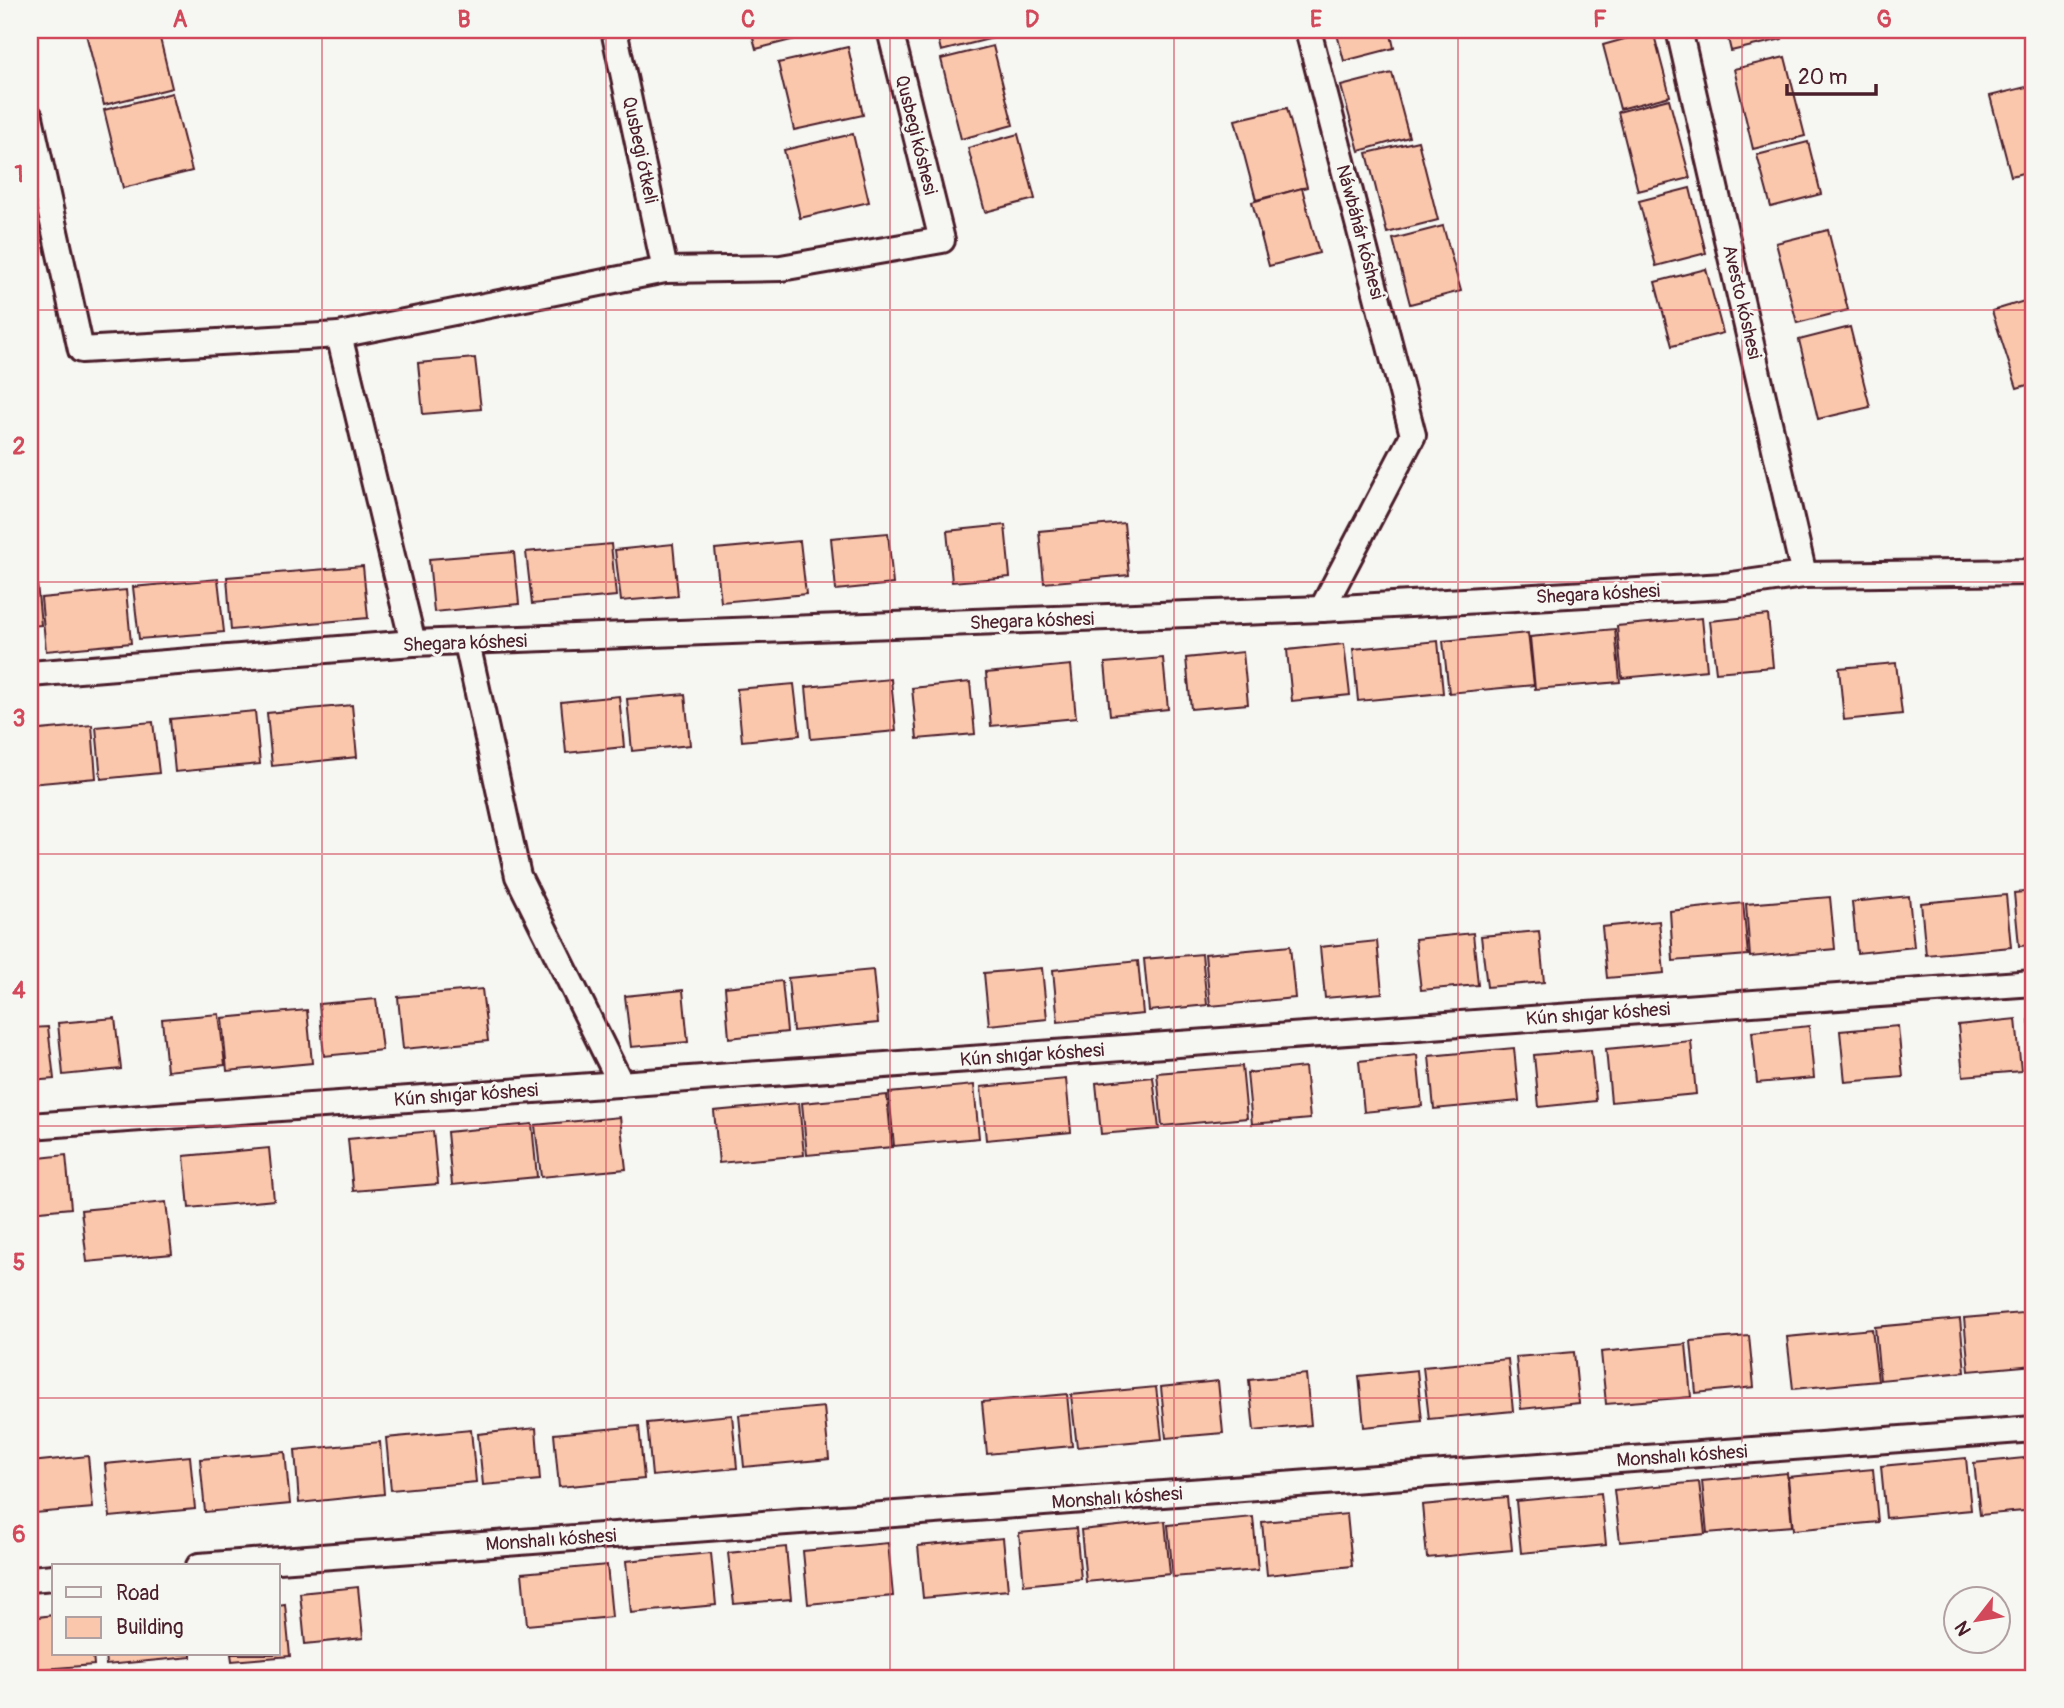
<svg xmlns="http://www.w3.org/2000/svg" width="2064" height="1708" viewBox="0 0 2064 1708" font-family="Pangolin,sans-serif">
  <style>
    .building { fill: #fbc7ac; stroke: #4a1f2b; stroke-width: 2 }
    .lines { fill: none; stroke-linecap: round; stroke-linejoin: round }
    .street-casing { stroke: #4a1f2b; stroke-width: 30 }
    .street { stroke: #f6f6f2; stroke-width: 24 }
    .grid { fill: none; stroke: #d1495b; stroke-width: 2; stroke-opacity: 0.55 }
    .labels { text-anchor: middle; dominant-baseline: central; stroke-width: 6; stroke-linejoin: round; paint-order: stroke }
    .street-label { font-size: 19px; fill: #4a1f2b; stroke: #f6f6f2 }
    .neatline { fill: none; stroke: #d1495b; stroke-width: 2.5 }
    .grid-label { font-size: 23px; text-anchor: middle; font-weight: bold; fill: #d1495b }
  </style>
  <rect width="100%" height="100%" fill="#f6f6f2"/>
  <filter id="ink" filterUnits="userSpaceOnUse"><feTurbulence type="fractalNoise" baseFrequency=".0143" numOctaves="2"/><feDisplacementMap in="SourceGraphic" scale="14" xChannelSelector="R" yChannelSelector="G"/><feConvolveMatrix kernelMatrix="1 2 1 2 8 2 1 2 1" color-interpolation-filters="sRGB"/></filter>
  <g filter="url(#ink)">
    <g class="building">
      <path d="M85 30H158L172 88 104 105Z"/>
      <path d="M751 30H806L807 36 756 49Z"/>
      <path d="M936 30H990L993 38 941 51Z"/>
      <path d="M1336 30H1390L1394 48 1344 61Z"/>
      <path d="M1726 30H1779L1782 39 1731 51Z"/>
      <path d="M1653 31 1670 96 1620 109 1603 45Z"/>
      <path d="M993 46 1013 125 961 139 941 59Z"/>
      <path d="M848 47 863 115 794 130 778 63Z"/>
      <path d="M1785 57 1805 136 1753 149 1734 69Z"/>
      <path d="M1392 73 1409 137 1359 151 1341 86Z"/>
      <path d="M2034 85V170L2011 176 1990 96Z"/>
      <path d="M172 93 192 171 123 188 104 110Z"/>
      <path d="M1669 99 1690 178 1638 191 1618 112Z"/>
      <path d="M1287 108 1307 187 1256 200 1235 120Z"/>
      <path d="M853 134 869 202 800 218 784 150Z"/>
      <path d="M1018 134 1035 199 985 212 968 148Z"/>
      <path d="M1418 141 1438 220 1387 233 1367 153Z"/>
      <path d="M1808 142 1821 194 1771 207 1757 155Z"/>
      <path d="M1302 188 1319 253 1269 266 1252 202Z"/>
      <path d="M1690 188 1706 253 1656 266 1639 201Z"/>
      <path d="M1443 226 1461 291 1410 304 1393 239Z"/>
      <path d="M1828 230 1848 310 1797 323 1776 243Z"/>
      <path d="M1706 269 1723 333 1672 346 1655 282Z"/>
      <path d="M2034 298V383L2017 388 1992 311Z"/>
      <path d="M1850 327 1870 407 1818 419 1799 340Z"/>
      <path d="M475 358 481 409 423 414 418 363Z"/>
      <path d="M1124 523 1129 575 1044 583 1039 531Z"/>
      <path d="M1005 525 1010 577 952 582 947 531Z"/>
      <path d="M888 533 893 584 836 590 831 538Z"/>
      <path d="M800 541 806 594 721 602 715 549Z"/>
      <path d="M611 544 616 596 532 604 526 552Z"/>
      <path d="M673 544 678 596 621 601 615 550Z"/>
      <path d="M514 552 519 604 434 612 429 559Z"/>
      <path d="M363 566 368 618 231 630 227 577Z"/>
      <path d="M30 573H36L41 625 30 626Z"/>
      <path d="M218 579 224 632 139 639 133 587Z"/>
      <path d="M126 590 131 643 46 651 41 598Z"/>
      <path d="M1768 615 1773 667 1716 672 1710 621Z"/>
      <path d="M1702 618 1707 670 1622 678 1617 626Z"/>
      <path d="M1615 629 1620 682 1535 689 1530 637Z"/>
      <path d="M1528 633 1534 685 1449 693 1443 641Z"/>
      <path d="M1438 641 1443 693 1358 701 1353 649Z"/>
      <path d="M1344 644 1350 695 1292 701 1287 650Z"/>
      <path d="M1243 652 1248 704 1191 709 1186 658Z"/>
      <path d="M1163 658 1168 709 1110 715 1105 663Z"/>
      <path d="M1896 663 1902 714 1844 720 1839 668Z"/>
      <path d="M1071 665 1076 718 991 726 986 673Z"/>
      <path d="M891 679 896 731 811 739 806 687Z"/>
      <path d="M970 682 975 734 917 739 912 688Z"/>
      <path d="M794 684 800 735 742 741 737 689Z"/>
      <path d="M685 694 690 745 632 751 627 699Z"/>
      <path d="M619 696 624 747 566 753 561 702Z"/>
      <path d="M352 705 357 757 272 766 267 713Z"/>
      <path d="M255 711 260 764 175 772 170 719Z"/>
      <path d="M153 722 159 773 101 779 96 727Z"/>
      <path d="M92 725 96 778 30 784V731Z"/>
      <path d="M2034 891V945L2019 946 2014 893Z"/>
      <path d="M2006 895 2011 947 1926 955 1921 903Z"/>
      <path d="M1909 896 1914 947 1857 953 1852 902Z"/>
      <path d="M1830 897 1835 949 1750 957 1746 904Z"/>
      <path d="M1743 903 1748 955 1673 961 1670 911Z"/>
      <path d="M1659 921 1664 973 1607 978 1602 927Z"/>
      <path d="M1539 931 1544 982 1487 987 1481 936Z"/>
      <path d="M1473 933 1478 985 1421 990 1415 939Z"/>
      <path d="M1377 941 1382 993 1325 998 1320 947Z"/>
      <path d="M1290 946 1295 998 1210 1006 1205 954Z"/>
      <path d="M1202 954 1207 1005 1149 1011 1144 959Z"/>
      <path d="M1138 961 1143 1014 1058 1022 1053 970Z"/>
      <path d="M1042 968 1047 1019 989 1025 984 973Z"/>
      <path d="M873 970 878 1023 793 1031 788 978Z"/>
      <path d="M782 981 787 1032 729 1038 725 987Z"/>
      <path d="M482 989 488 1041 403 1049 398 997Z"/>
      <path d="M683 990 688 1042 631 1047 625 996Z"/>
      <path d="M376 999 382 1050 324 1056 319 1004Z"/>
      <path d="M307 1010 312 1063 227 1071 222 1018Z"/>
      <path d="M219 1014 225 1065 167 1071 162 1019Z"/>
      <path d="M2029 1017H2034V1070Z"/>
      <path d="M115 1018 121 1069 63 1075 58 1023Z"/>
      <path d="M2016 1019 2021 1071 1963 1076 1958 1025Z"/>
      <path d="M1809 1026 1814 1078 1757 1083 1752 1032Z"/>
      <path d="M1898 1026 1903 1077 1845 1082 1840 1031Z"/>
      <path d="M48 1027 54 1079 30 1081V1028Z"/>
      <path d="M1691 1041 1696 1094 1611 1102 1606 1049Z"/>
      <path d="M1514 1048 1519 1101 1434 1109 1429 1056Z"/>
      <path d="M1591 1050 1596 1101 1539 1107 1534 1055Z"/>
      <path d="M1417 1055 1422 1106 1364 1112 1359 1061Z"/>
      <path d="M1242 1066 1247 1118 1162 1126 1157 1073Z"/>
      <path d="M1305 1067 1310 1119 1252 1124 1247 1073Z"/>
      <path d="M1153 1077 1159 1129 1101 1134 1096 1083Z"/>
      <path d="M1066 1079 1071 1132 986 1140 981 1087Z"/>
      <path d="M974 1085 979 1138 894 1146 889 1093Z"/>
      <path d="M887 1095 892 1147 807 1155 802 1103Z"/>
      <path d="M799 1103 804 1155 719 1163 714 1111Z"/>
      <path d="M620 1117 626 1169 541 1177 535 1125Z"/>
      <path d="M532 1124 537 1177 452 1185 447 1132Z"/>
      <path d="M433 1131 438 1184 353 1191 348 1139Z"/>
      <path d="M269 1148 274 1200 189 1208 184 1156Z"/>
      <path d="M66 1155 71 1208 30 1212V1159Z"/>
      <path d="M166 1202 172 1254 87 1262 81 1210Z"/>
      <path d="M2034 1312V1365L1969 1371 1964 1318Z"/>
      <path d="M1960 1319 1965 1372 1880 1380 1875 1327Z"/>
      <path d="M1872 1329 1878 1381 1793 1389 1787 1337Z"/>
      <path d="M1749 1336 1754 1387 1696 1393 1691 1341Z"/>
      <path d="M1686 1344 1691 1397 1606 1404 1601 1352Z"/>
      <path d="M1574 1352 1579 1403 1521 1409 1516 1357Z"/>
      <path d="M1508 1359 1513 1411 1429 1419 1423 1367Z"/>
      <path d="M1417 1370 1422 1421 1364 1427 1359 1376Z"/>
      <path d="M1306 1374 1311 1425 1254 1431 1249 1380Z"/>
      <path d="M1218 1381 1223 1433 1166 1438 1161 1387Z"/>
      <path d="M1156 1387 1162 1439 1077 1447 1071 1395Z"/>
      <path d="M1067 1394 1072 1446 987 1454 982 1402Z"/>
      <path d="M824 1407 829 1459 744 1467 739 1415Z"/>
      <path d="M732 1415 737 1468 652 1476 647 1423Z"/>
      <path d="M639 1426 644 1479 559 1487 554 1434Z"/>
      <path d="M536 1428 540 1480 483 1485 478 1434Z"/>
      <path d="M471 1430 476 1482 391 1490 386 1438Z"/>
      <path d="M380 1442 384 1494 299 1503 295 1450Z"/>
      <path d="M285 1452 290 1504 205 1512 200 1459Z"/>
      <path d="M88 1456 93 1508 35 1513 31 1462Z"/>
      <path d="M190 1456 195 1509 110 1517 105 1464Z"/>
      <path d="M2034 1457V1510L1980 1515 1974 1463Z"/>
      <path d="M1966 1458 1971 1510 1886 1518 1881 1466Z"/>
      <path d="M1873 1469 1878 1522 1793 1530 1788 1477Z"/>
      <path d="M1787 1473 1792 1526 1707 1533 1702 1481Z"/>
      <path d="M1699 1482 1705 1534 1620 1542 1614 1490Z"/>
      <path d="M1601 1493 1606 1545 1521 1553 1516 1501Z"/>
      <path d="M1507 1497 1512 1550 1427 1558 1422 1505Z"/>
      <path d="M1347 1514 1352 1566 1267 1575 1262 1522Z"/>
      <path d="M1253 1517 1258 1570 1173 1577 1168 1525Z"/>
      <path d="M1165 1521 1170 1574 1086 1582 1081 1530Z"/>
      <path d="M1076 1528 1081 1579 1024 1585 1019 1533Z"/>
      <path d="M1003 1538 1008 1590 923 1598 918 1546Z"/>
      <path d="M888 1543 893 1596 808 1604 803 1551Z"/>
      <path d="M786 1547 791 1599 734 1604 728 1553Z"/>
      <path d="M711 1553 716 1605 631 1613 626 1561Z"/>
      <path d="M607 1565 612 1617 527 1625 522 1573Z"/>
      <path d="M358 1587 363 1638 305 1644 300 1593Z"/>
      <path d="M285 1604 290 1656 232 1661 231 1654H278V1605Z"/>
      <path d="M54 1615V1654H93L94 1665 30 1670V1618Z"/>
      <path d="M105 1654H191V1657L106 1665Z"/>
    </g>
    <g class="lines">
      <g class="street-casing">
        <g id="street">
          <path d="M614 30 665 270"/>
          <path d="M1308 30 1413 435 1322 609"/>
          <path d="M1679 30 1804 575"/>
          <path d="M30 117 81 350 339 335 665 270 781 268 942 240 890 30"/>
          <path d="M339 335 413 643"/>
          <path d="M467 643 518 876 621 1084"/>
          <path d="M30 674 413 643 1322 609 1725 586 1804 575 2034 572"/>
          <path d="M30 1126 2034 983"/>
          <path d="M199 1566 2034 1429"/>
          <path d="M30 1579 54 1577"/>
        </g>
      </g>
      <use href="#street" class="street"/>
    </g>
  </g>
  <path class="grid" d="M322 30V1678M606 30V1678M890 30V1678M1174 30V1678M1458 30V1678M1742 30V1678M30 310H2034M30 582H2034M30 854H2034M30 1126H2034M30 1398H2034"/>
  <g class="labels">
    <g class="street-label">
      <text transform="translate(916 135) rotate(76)">Qusbegi kóshesi</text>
      <text transform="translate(640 150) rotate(78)">Qusbegi ótkeli</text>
      <text transform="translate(1360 232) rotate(75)">Náwbáhár kóshesi</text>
      <text transform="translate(1742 302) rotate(77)">Avesto kóshesi</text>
      <text transform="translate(1598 594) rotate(-3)">Shegara kóshesi</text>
      <text transform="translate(1032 621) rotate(-2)">Shegara kóshesi</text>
      <text transform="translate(465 643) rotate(-2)">Shegara kóshesi</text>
      <text transform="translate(1598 1014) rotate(-4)">Kún shıǵar kóshesi</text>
      <text transform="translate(1032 1055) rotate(-4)">Kún shıǵar kóshesi</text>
      <text transform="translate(466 1095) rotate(-4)">Kún shıǵar kóshesi</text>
      <text transform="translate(1682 1456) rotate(-4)">Monshalı kóshesi</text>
      <text transform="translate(1117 1498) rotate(-4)">Monshalı kóshesi</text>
      <text transform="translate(551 1540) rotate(-4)">Monshalı kóshesi</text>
    </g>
  </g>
  <rect width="2064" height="1708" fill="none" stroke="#f6f6f2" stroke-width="77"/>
  <rect x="52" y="1564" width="228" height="91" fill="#f6f6f2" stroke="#b1a0a2" stroke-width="2"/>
  <rect x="66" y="1587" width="35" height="10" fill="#f6f6f2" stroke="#b1a0a2" stroke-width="2"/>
  <text x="116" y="1600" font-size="21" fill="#4a1f2b">Road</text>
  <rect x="66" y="1617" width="35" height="21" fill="#fbc7ac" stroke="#b1a0a2" stroke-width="2"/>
  <text x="116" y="1634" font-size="21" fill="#4a1f2b">Building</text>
  <g transform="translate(1977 1620) rotate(239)"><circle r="33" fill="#f6f6f2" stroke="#b1a0a2" stroke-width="2"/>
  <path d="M0-5L12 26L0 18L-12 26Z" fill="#d1495b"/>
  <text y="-10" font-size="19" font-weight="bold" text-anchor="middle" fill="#4a1f2b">N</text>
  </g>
  <path d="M1787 84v10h89v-10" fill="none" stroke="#4a1f2b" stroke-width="3.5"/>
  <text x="1798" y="84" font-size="21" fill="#4a1f2b" stroke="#f6f6f2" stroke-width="5" paint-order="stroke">20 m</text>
  <rect x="38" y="38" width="1987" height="1632" class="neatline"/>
  <g class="grid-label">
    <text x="180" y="27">A</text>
    <text x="464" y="27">B</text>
    <text x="748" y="27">C</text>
    <text x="1032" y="27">D</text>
    <text x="1316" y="27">E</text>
    <text x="1600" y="27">F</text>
    <text x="1884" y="27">G</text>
    <text x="19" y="182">1</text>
    <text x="19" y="454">2</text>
    <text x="19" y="726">3</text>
    <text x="19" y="998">4</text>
    <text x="19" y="1270">5</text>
    <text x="19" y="1542">6</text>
  </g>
</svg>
